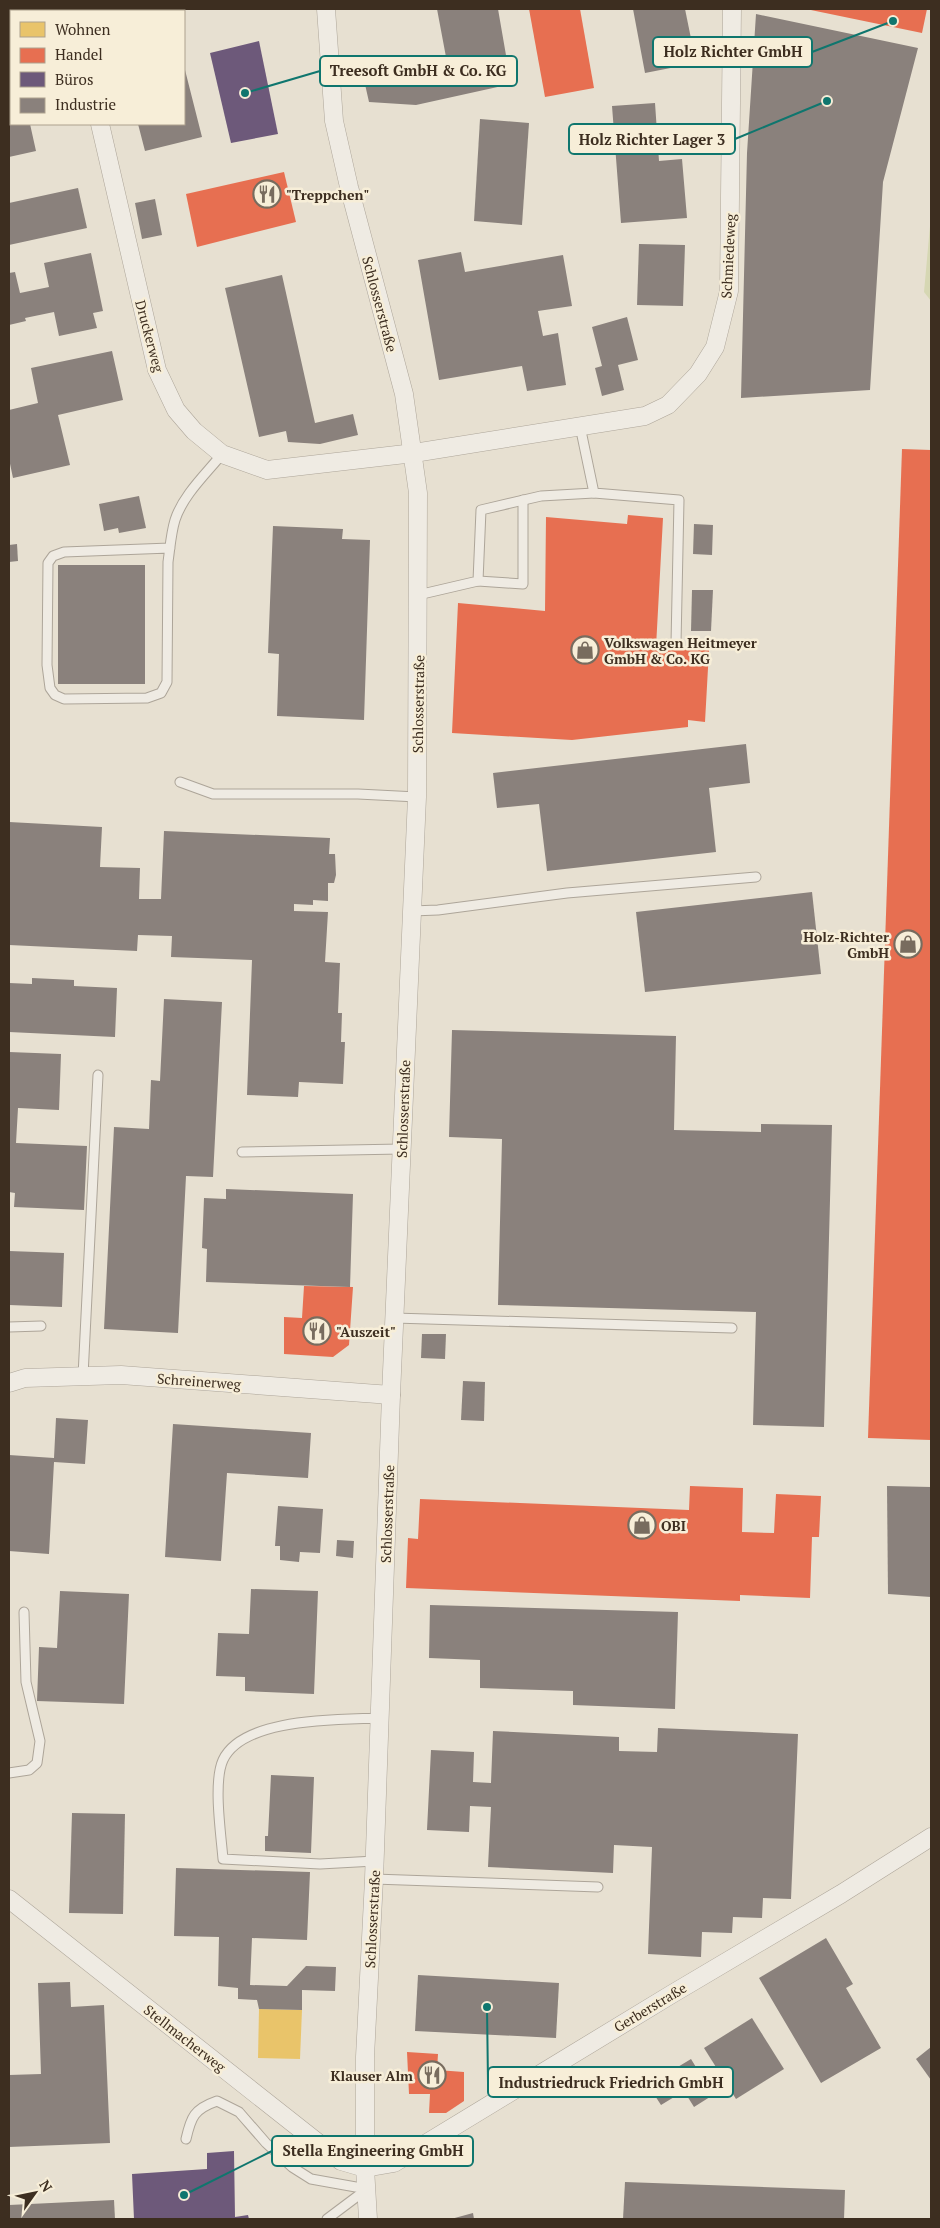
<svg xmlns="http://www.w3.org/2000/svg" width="940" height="2228" viewBox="0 0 940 2228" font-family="'PT Serif',serif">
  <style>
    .green { fill: #d6d7b3 }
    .homes { fill: #e9c46a }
    .shops { fill: #e76f51 }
    .offices { fill: #6d597a }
    .industry { fill: #8a817c }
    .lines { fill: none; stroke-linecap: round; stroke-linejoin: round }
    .lane-casing { stroke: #ada599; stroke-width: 11 }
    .street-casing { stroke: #ada599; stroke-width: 19 }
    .lane { stroke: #efebe3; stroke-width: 9 }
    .street { stroke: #efebe3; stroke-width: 18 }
    .labels { text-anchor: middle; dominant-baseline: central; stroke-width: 5; stroke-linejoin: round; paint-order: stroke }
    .poi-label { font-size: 14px; font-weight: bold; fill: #3d2e20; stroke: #f7eed8; text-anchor: start }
    .street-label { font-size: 14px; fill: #3d2e20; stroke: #f7eed8 }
    .leader { fill: none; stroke: #0f766e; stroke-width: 2 }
    .callout-dot { fill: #0f766e; stroke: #f7eed8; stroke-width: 2 }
    .callout { fill: #f7eed8; stroke: #0f766e; stroke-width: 2 }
    .callout-label { font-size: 15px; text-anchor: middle; font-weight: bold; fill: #3d2e20 }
  </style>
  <rect width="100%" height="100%" fill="#e7e0d1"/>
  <path class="green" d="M931 215V301L924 292Z"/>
  <path class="homes" d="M259 2009 302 2010 300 2059 258 2058Z"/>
  <g class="shops">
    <path d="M529 9H580L594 88 545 97Z"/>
    <path d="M806 9H927L922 33Z"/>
    <path d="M284 172 296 222 197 247 186 194Z"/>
    <path d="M902 449 931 450V1440L868 1438Z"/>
    <path d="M628 515 663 518 656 647 709 650 705 722 688 720V727L572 740 452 733 458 603 545 611 546 517 627 524Z"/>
    <path d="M304 1286 353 1287 349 1345 333 1357 284 1354V1317L302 1318Z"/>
    <path d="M690 1486 743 1488 742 1532 774 1533 776 1494 821 1496 819 1537H812L810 1598 740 1595V1601L406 1588 408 1538 418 1539 420 1499 689 1510Z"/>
    <path d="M407 2052 438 2054 437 2070 464 2072V2101L446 2113H429L430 2094H409Z"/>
  </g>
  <g class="offices">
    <path d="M259 41 278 134 231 143 210 53Z"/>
    <path d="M234 2151 235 2217 248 2215 249 2219H134L132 2174 207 2169V2153Z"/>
  </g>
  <g class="industry">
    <path d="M437 9H498L511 84 416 105 369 102 362 71 371 69 376 57H397L413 66 446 57Z"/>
    <path d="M633 9H685L696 63 645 73Z"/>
    <path d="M756 14 918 48 883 182 870 390 741 398 747 153Z"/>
    <path d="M184 66 202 137 145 151 138 124H184Z"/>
    <path d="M11 69V124H30L36 151 9 157V70Z"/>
    <path d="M655 103 659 161 682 159 687 218 621 223 612 106Z"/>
    <path d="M480 119 529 123 522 225 474 221Z"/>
    <path d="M78 188 87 228 9 245V203Z"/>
    <path d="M155 199 162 235 142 239 135 203Z"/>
    <path d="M639 244 685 245 683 306 637 305Z"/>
    <path d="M461 252 465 272 563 255 572 306 538 311 543 336 558 333 566 385 527 391 522 366 439 380 418 260Z"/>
    <path d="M91 253 103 311 93 313 97 328 59 336 54 312 25 318 26 321 9 325V273L15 272 20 293 49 287 44 263Z"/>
    <path d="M282 275 315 423 353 414 358 435 320 444 288 442 286 431 259 437 225 288Z"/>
    <path d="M627 317 638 360 618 365 624 390 602 396 595 368 602 366 592 327Z"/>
    <path d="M112 351 123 400 58 415 70 465 13 478 9 459V410L38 403 31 368Z"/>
    <path d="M139 496 146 528 119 533 118 528 104 531 99 504Z"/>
    <path d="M694 524 713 525 712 555 693 554Z"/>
    <path d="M273 526 343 529 342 539 370 540 364 720 277 716 279 654 268 653Z"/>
    <path d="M17 544 18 561 9 562V545Z"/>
    <rect x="58" y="565" width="87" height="119"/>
    <path d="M692 590H713L711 631H691Z"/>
    <path d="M746 744 750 783 709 788 716 852 547 871 539 804 497 808 493 773Z"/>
    <path d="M9 822 102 827 100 867 140 868 139 899H161L164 831 330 838 329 854H335L336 875 334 883H328V901L313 900V905L294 904V911L328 912 325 962 340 963 338 1013H342L341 1042H345L343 1084 299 1082 298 1097 247 1095 252 960 171 957 172 936 138 935 137 951 9 945Z"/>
    <path d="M812 892 821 974 645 992 636 912Z"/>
    <path d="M32 978 74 980V986L117 988 115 1037 9 1032V983L32 984Z"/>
    <path d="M164 999 222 1002 213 1177 186 1176 178 1333 104 1329 114 1127 149 1129 151 1080 160 1081Z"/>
    <path d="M452 1030 676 1036 674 1130 761 1132V1124L832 1125 824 1427 753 1425 756 1312 498 1305 502 1139 449 1137Z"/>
    <path d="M9 1052 61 1054 59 1110 18 1108 16 1143 87 1146 84 1210 14 1207 15 1193 9 1192Z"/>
    <path d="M226 1189 353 1194 350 1287 206 1282 207 1249 202 1248 204 1198 226 1199Z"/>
    <path d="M9 1251 64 1253 62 1307 9 1305Z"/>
    <path d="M422 1334H446L445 1359 421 1358Z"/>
    <path d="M463 1381 485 1382 484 1421 461 1420Z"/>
    <path d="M56 1418 88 1420 85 1464 54 1462 49 1554 9 1551V1455L54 1458Z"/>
    <path d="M173 1424 311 1433 308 1478 227 1473 221 1561 165 1557Z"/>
    <path d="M887 1486 931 1487V1597L888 1594Z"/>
    <path d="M278 1506 323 1509 320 1553 300 1552 299 1562 280 1560V1546H275Z"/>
    <path d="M337 1540 354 1541 353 1558 336 1556Z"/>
    <path d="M251 1589 318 1591 314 1694 245 1691V1677L216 1676 218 1633 249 1634Z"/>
    <path d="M60 1591 129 1594 124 1704 37 1701 39 1647 57 1648Z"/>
    <path d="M430 1605 678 1612 675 1709 573 1705V1691L480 1688V1660L429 1658Z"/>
    <path d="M658 1728 798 1734 791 1899 763 1898 762 1918 733 1917 732 1933 702 1932 701 1957 648 1954 652 1847 614 1845 613 1873 488 1867 491 1807 470 1806 469 1832 427 1830 431 1750 474 1752 473 1782 491 1783 493 1731 619 1737V1751L657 1752Z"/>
    <path d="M271 1775 314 1777 311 1853 265 1851V1836H268Z"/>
    <path d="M72 1813 125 1814 123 1914 69 1913Z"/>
    <path d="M176 1868 310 1872 307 1940 252 1938 250 1985 287 1986 306 1966 336 1967 335 1991 302 1990V2010L259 2009 257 2000 238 1999V1988L218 1986 219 1937 174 1936Z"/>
    <path d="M826 1938 853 1984 846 1988 881 2048 821 2083 759 1978Z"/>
    <path d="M418 1975 559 1983 556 2038 415 2031Z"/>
    <path d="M70 1982 71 2007 104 2005 110 2143 9 2147V2075L41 2074 38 1983Z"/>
    <path d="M752 2018 784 2069 736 2099 704 2048Z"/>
    <path d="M931 2047V2080L916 2059Z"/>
    <path d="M691 2059 713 2095 694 2107 684 2091 661 2105 648 2085Z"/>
    <path d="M625 2182 845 2190 844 2219H623Z"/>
    <path d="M114 2200 115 2219H9V2205Z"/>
    <path d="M473 2213 474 2219H451Z"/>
  </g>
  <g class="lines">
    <g class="lane-casing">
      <g id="lane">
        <path d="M69 9V11"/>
        <path d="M580 426 594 493 679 500 676 644"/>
        <path d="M170 548 64 552 53 556 48 563 47 665 50 688 55 695 64 699 147 698 161 693 167 682 168 562C170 548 171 533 175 520 183 495 206 474 222 454"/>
        <path d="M478 581 523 584V500"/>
        <path d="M418 595 478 581 481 510 541 496 594 493"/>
        <path d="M180 782 213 794H358L417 797"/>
        <path d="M412 911 438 910 567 893 756 877"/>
        <path d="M242 1152 401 1149"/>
        <path d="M394 1318 732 1328"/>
        <path d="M9 1327 41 1326"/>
        <path d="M83 1376 98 1075"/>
        <path d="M9 1773 29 1770 37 1763 40 1741 26 1682 24 1612"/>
        <path d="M375 1861 320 1864 223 1859C221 1834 213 1782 223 1760 243 1717 340 1720 380 1718"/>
        <path d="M374 1879 598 1887"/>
        <path d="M186 2139C191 2117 194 2109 217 2101L239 2112 266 2143 292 2167 311 2179 367 2189"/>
        <path d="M327 2219 367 2189"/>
      </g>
    </g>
    <g class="street-casing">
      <g id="street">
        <path d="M326 9 334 121 349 187 404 394 418 493 417 797 391 1395 374 1879 365 2057V2168L368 2219"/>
        <path d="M100 124 157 370 176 410 194 431 222 454 267 470 414 453 645 416 668 405 698 374 715 347 729 291 732 9"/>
        <path d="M9 1383 25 1378 121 1375 391 1395"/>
        <path d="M9 1899 341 2161 365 2168 394 2163 672 1994 841 1894 931 1837"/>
      </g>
    </g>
    <use href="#lane" class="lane"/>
    <use href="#street" class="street"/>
  </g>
  <defs>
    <g id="restaurant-ring" transform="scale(1.4375)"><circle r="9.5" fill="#f7eed8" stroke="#786c5e" stroke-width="1.5"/><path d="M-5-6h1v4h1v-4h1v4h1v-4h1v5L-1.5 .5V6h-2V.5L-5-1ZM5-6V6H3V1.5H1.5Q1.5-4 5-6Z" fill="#786c5e"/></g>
    <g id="shop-ring" transform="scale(1.4375)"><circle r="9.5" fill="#f7eed8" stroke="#786c5e" stroke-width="1.5"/><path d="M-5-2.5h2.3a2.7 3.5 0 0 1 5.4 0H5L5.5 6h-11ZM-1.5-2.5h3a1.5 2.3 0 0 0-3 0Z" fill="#786c5e"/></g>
  </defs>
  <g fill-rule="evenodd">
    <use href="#restaurant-ring" x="267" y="194"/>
    <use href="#shop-ring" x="585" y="650"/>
    <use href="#shop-ring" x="908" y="944"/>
    <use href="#restaurant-ring" x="317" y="1331"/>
    <use href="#shop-ring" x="642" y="1525"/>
    <use href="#restaurant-ring" x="432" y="2075"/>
  </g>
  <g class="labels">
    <g class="poi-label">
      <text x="286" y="194">"Treppchen"</text>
      <text x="604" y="642">Volkswagen Heitmeyer<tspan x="604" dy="16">GmbH &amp; Co. KG</tspan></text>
      <text x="889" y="936" text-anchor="end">Holz-Richter<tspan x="889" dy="16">GmbH</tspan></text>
      <text x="336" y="1331">"Auszeit"</text>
      <text x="661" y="1525">OBI</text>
      <text x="413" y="2075" text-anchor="end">Klauser Alm</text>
    </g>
    <g class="street-label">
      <text transform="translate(728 256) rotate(-87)">Schmiedeweg</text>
      <text transform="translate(380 304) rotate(75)">Schlosserstraße</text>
      <text transform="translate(150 336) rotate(75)">Druckerweg</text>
      <text transform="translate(418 704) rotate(-89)">Schlosserstraße</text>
      <text transform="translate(403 1109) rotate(-88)">Schlosserstraße</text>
      <text transform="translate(199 1381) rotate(4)">Schreinerweg</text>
      <text transform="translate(387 1514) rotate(-88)">Schlosserstraße</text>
      <text transform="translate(372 1919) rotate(-87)">Schlosserstraße</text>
      <text transform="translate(650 2007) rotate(-31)">Gerberstraße</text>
      <text transform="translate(185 2038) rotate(38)">Stellmacherweg</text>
    </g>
  </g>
  <path class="leader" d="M893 21L812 52M245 93L320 71M827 101L735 139M487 2007L488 2082M184 2195L272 2151"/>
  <g class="callout-dot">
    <circle cx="893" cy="21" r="5"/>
    <circle cx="245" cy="93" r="5"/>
    <circle cx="827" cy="101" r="5"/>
    <circle cx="487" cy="2007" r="5"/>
    <circle cx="184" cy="2195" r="5"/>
  </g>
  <g class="callout">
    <rect x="653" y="37" width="159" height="30" rx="5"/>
    <rect x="320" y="56" width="197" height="30" rx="5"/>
    <rect x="569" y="124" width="166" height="30" rx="5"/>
    <rect x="488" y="2067" width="245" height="30" rx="5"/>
    <rect x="272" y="2136" width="201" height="30" rx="5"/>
  </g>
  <g class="callout-label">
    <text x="733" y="57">Holz Richter GmbH</text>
    <text x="418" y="76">Treesoft GmbH &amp; Co. KG</text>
    <text x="652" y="145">Holz Richter Lager 3</text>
    <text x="611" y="2088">Industriedruck Friedrich GmbH</text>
    <text x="373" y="2156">Stella Engineering GmbH</text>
  </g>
  <rect width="940" height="2228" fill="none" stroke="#3d2e20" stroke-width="20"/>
  <rect x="10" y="10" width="175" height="115" fill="#f7eed8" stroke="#ada18e"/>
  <rect x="20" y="22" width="25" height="15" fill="#e9c46a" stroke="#ada18e"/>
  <text x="55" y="35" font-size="15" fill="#3d2e20">Wohnen</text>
  <rect x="20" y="48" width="25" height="15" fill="#e76f51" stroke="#ada18e"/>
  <text x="55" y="60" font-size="15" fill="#3d2e20">Handel</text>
  <rect x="20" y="72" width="25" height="15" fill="#6d597a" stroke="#ada18e"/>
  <text x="55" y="85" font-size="15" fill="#3d2e20">Büros</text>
  <rect x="20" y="98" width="25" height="15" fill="#8a817c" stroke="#ada18e"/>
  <text x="55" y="110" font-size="15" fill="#3d2e20">Industrie</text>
  <g transform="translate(35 2193) rotate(57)" stroke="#f7eed8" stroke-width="4" paint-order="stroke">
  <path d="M0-4L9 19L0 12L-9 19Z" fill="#3d2e20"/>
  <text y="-8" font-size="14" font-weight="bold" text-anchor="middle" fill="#3d2e20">N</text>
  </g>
</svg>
